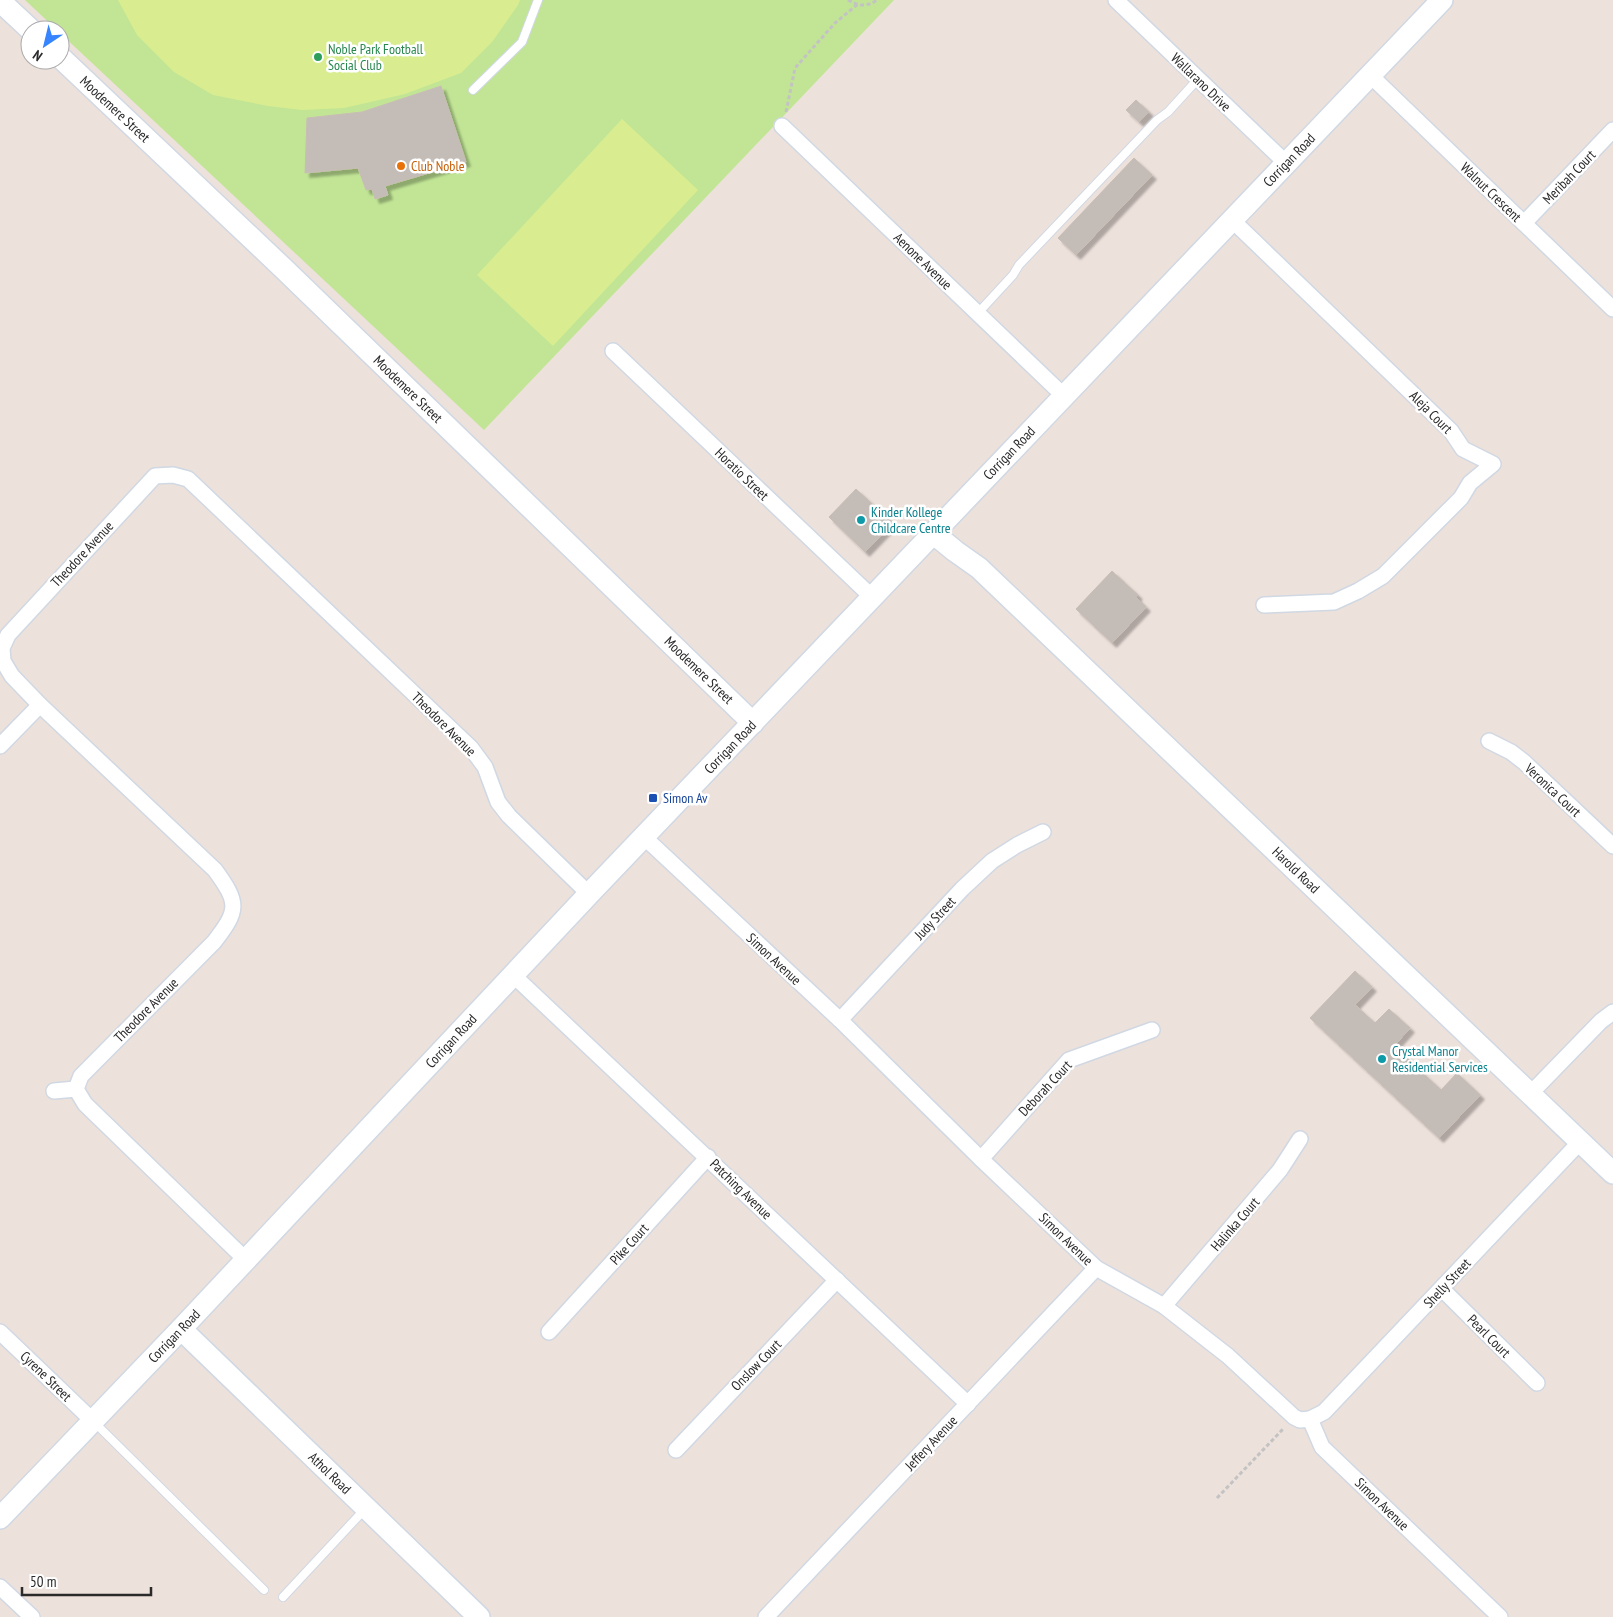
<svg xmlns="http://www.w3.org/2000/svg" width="1613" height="1617" viewBox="0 0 1613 1617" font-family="'PT Sans Narrow',sans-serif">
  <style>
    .green { fill: #c1e595 }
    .pitch { fill: #d9ed90 }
    .building { fill: #c4bdb7; stroke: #c8bdb5; filter: url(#shadow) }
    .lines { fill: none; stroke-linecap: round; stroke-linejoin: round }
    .lane-casing { stroke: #d0d8e3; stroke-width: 10 }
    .street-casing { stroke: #d0d8e3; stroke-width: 18 }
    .secondary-casing { stroke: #d0d8e3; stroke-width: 24 }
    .path { stroke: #c3c3c3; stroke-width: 3; stroke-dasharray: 4 2.5; stroke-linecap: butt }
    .lane { stroke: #fff; stroke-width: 8 }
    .street { stroke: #fff; stroke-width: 15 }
    .secondary { stroke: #fff; stroke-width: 21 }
    .leisure-dot { fill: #2e9e5b; stroke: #fff; stroke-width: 2 }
    .food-dot { fill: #e8710a; stroke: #fff; stroke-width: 2 }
    .culture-dot { fill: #0f9aa8; stroke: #fff; stroke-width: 2 }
    .transit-dot { fill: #1a4fb4; stroke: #fff; stroke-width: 2 }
    .labels { text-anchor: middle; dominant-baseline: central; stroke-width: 5; stroke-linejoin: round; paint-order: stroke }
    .leisure-label { font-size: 14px; fill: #27864d; stroke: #fff; text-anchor: start }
    .street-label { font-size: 14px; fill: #2a2a2a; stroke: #fff }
    .food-label { font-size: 14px; fill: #c56008; stroke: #fff; text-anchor: start }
    .culture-label { font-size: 14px; fill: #0d838f; stroke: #fff; text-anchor: start }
    .transit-label { font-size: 14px; fill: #164399; stroke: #fff; text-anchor: start }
  </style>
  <defs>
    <filter id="shadow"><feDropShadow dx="4.5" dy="4.5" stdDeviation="1" flood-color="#0004"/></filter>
  </defs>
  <rect width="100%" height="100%" fill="#ede1db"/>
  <path class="green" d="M25 0H894L484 430 60 33V30H57Z"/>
  <g class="pitch">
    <path d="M118 0H520L518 5 492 42 461 73 405 94 344 108 302 110 268 106 213 95 174 72 137 35Z"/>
    <path d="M622 119 698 190 553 346 477 275Z"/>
  </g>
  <g class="building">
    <path d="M441 86 466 162 385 186 388 195 375 199 372 189 366 190 358 168 305 173 307 118 362 112Z"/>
    <path d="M1136 100 1149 112 1139 122 1126 110Z"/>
    <path d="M1134 158 1152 175 1076 255 1058 238Z"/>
    <path d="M856 489 893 523 865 552 829 517Z"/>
    <path d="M1112 571 1138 595 1136 597 1146 607 1112 643 1076 609Z"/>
    <path d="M1355 971 1372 987 1355 1005 1375 1023 1389 1009 1410 1028 1394 1046 1441 1090 1457 1073 1480 1095 1439 1138 1310 1018Z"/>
  </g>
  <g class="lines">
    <g class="lane-casing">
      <g id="lane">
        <path d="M473 90 522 42 538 0"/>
        <path d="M978 313 1013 275 1019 265 1157 120 1168 112 1198 79"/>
        <path d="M94 1422 264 1590"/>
        <path d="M283 1597 365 1509"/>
      </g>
    </g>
    <g class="street-casing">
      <g id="street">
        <path d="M1116 0 1286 163"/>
        <path d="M1370 75 1613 309"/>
        <path d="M782 126 1064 396"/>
        <path d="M1232 220 1451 431 1463 449 1493 464 1470 483 1461 498 1383 576 1358 591 1334 602 1264 605"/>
        <path d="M1524 223 1613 130"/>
        <path d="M613 351 872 597"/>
        <path d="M1489 741 1511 752 1524 762 1613 846"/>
        <path d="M0 746 40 705"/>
        <path d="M644 837 840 1020 981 1159 1096 1268 1164 1306 1228 1356 1294 1417 1300 1420 1310 1419 1322 1447 1500 1617"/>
        <path d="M513 975 968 1404"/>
        <path d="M840 1020 962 889 992 861 1017 845 1043 832"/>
        <path d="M54 1091 76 1089"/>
        <path d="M1531 1093 1601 1021 1613 1012"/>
        <path d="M981 1159 1069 1060 1152 1030"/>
        <path d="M245 1259 85 1104 76 1089 81 1076 214 942C239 910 239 903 215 870L40 705 12 676 3 661 2 648 8 635 155 476 173 475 188 479 471 748 485 767 498 802 509 816 589 894"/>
        <path d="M1442 1289 1537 1383"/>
        <path d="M1164 1306 1280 1170 1300 1139"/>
        <path d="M0 1332 93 1421"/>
        <path d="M549 1332 708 1157"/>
        <path d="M1310 1419 1324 1412 1580 1142"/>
        <path d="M676 1450 837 1280"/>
        <path d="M0 1587 32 1617"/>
        <path d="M766 1617 1096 1268"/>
      </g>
    </g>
    <g class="secondary-casing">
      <g id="secondary">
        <path d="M0 1 31 30"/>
        <path d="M60 57 283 268 753 723"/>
        <path d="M933 533 955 551 979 568 1613 1173"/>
        <path d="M181 1329 479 1617"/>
        <path d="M0 1518 181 1329 589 894 1442 0"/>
      </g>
    </g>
    <g class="path">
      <path d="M848 0C858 6 867 7 877 0"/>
      <path d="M786 112 795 68 835 23 858 4"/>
      <path d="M1217 1498 1284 1428"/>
    </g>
    <use href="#lane" class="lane"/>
    <use href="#street" class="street"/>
    <use href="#secondary" class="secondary"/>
  </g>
  <circle class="leisure-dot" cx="318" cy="57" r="5"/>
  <circle class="food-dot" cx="401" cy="166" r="5"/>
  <g class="culture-dot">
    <circle cx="861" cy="520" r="5"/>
    <circle cx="1382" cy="1059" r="5"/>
  </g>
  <rect class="transit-dot" x="648" y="793" width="10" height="10" rx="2.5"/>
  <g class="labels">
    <g class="leisure-label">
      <text x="328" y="49">Noble Park Football<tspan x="328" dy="16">Social Club</tspan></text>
    </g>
    <g class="street-label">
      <text transform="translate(1201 82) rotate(44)">Wallarano Drive</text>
      <text transform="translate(115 109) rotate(43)">Moodemere Street</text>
      <text transform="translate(1289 160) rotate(-46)">Corrigan Road</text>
      <text transform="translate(1569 177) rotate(-46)">Meribah Court</text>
      <text transform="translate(1491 192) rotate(44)">Walnut Crescent</text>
      <text transform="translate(923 261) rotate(44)">Aenone Avenue</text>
      <text transform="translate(408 389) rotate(44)">Moodemere Street</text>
      <text transform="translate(1431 412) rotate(45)">Aleja Court</text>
      <text transform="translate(1009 453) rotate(-46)">Corrigan Road</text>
      <text transform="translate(742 474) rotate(44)">Horatio Street</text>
      <text transform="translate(82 554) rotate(-47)">Theodore Avenue</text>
      <text transform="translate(699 670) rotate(44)">Moodemere Street</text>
      <text transform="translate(444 724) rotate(45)">Theodore Avenue</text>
      <text transform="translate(730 747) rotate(-46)">Corrigan Road</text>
      <text transform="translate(1553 790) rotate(43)">Veronica Court</text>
      <text transform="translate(1296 870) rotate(44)">Harold Road</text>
      <text transform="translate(935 918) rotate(-47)">Judy Street</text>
      <text transform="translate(774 959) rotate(43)">Simon Avenue</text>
      <text transform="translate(146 1010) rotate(-45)">Theodore Avenue</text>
      <text transform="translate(451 1041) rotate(-47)">Corrigan Road</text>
      <text transform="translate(1045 1088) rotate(-47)">Deborah Court</text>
      <text transform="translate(741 1189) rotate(44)">Patching Avenue</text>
      <text transform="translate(1235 1224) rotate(-49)">Halinka Court</text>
      <text transform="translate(1066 1239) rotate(44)">Simon Avenue</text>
      <text transform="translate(629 1244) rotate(-48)">Pike Court</text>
      <text transform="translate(1447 1283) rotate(-47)">Shelly Street</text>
      <text transform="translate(174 1336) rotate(-46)">Corrigan Road</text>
      <text transform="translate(1489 1336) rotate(45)">Pearl Court</text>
      <text transform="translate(756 1365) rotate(-46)">Onslow Court</text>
      <text transform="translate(46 1376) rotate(44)">Cyrene Street</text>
      <text transform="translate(931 1443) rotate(-47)">Jeffery Avenue</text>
      <text transform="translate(330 1473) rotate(44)">Athol Road</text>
      <text transform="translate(1382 1504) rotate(44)">Simon Avenue</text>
    </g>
    <g class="food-label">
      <text x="411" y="166">Club Noble</text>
    </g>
    <g class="culture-label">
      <text x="871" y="512">Kinder Kollege<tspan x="871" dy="16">Childcare Centre</tspan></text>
      <text x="1392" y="1051">Crystal Manor<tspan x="1392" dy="16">Residential Services</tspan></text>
    </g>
    <g class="transit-label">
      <text x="663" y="798">Simon Av</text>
    </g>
  </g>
  <g transform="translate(45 45) rotate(215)"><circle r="24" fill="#ffffff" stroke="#aaaaaa"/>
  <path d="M0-4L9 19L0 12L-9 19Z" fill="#3685ff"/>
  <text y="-8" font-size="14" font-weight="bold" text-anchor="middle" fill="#2a2a2a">N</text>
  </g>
  <path d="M22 1587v8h129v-8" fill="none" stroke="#2a2a2a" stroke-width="2.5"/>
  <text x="30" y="1587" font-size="15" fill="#2a2a2a" stroke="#ffffff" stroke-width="4" paint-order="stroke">50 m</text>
</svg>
